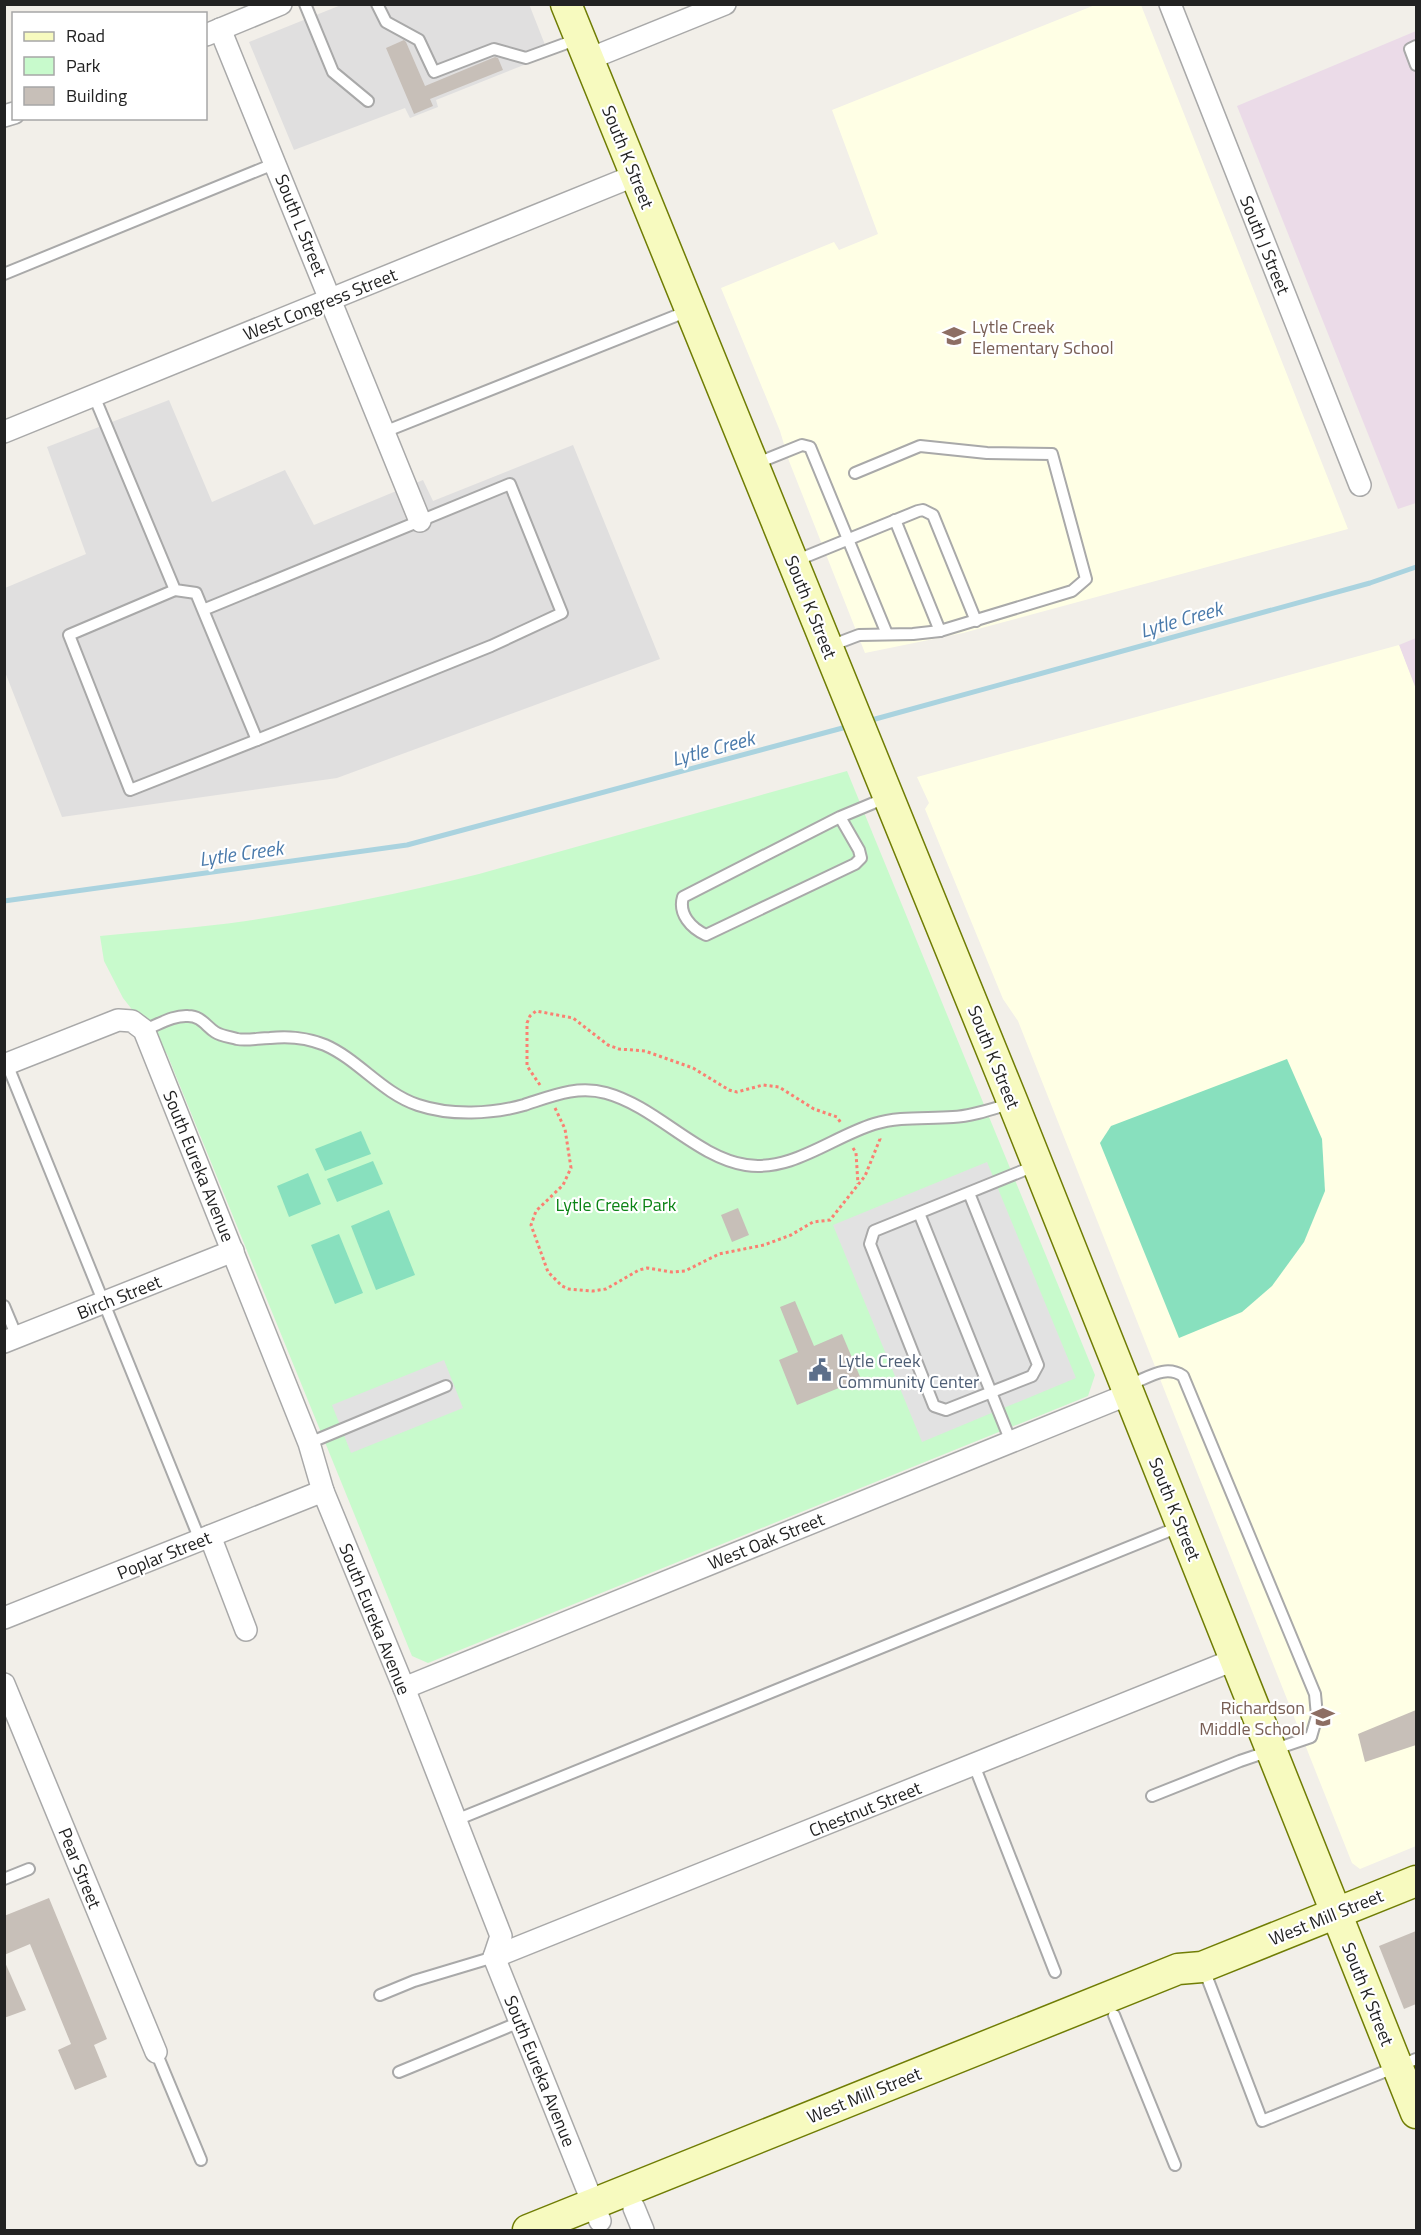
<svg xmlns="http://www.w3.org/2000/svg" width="1421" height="2235" viewBox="0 0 1421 2235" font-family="'Titillium Web',sans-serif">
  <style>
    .residential { fill: #e0dfdf }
    .industrial { fill: #ebdbe8 }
    .education { fill: #ffffe5 }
    .park { fill: #c8facc }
    .pitch { fill: #88e0be }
    .parking { fill: #e2e2e2 }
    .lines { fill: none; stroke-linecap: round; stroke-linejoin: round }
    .stream { stroke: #aad3df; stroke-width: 5 }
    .building { fill: #c7bfb8 }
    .lane-casing { stroke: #a9a9a9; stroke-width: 14 }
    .street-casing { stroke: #a9a9a9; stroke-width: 24 }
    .secondary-casing { stroke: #707d05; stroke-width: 33 }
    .path { stroke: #fa8072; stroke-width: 3; stroke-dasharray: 3 3; stroke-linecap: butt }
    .lane { stroke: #fff; stroke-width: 10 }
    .street { stroke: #fff; stroke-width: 21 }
    .secondary { stroke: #f7fabf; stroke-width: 30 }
    .labels { text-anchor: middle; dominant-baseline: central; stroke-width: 4.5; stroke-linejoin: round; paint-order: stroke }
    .street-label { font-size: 18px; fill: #222; stroke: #fff }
    .education-label { font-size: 18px; fill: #785e54; stroke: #fff; text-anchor: start }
    .park-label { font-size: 18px; fill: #0c8416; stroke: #fff }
    .service-label { font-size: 18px; fill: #4e5e75; stroke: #fff; text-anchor: start }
    .water-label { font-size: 20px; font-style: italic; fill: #4a7aab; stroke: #fff }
  </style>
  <rect width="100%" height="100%" fill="#f2efe9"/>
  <g class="residential">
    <path d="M529 4 549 55 436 100 438 107 410 118 405 108 294 150 249 42 341 5Z"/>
    <path d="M169 400 212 502 285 470 314 525 423 480 433 501 573 445 660 659 337 778 62 817 5 672V588L86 554 47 447Z"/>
  </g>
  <g class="industrial">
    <path d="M1416 31V503L1398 509 1237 106Z"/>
    <path d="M1416 638V691L1399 645Z"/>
  </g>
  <g class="education">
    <path d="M1095 5H1141L1348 529 963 633 865 653 789 461 780 431 721 288 834 242 839 250 878 234 832 110Z"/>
    <path d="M1399 645 1416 689V1846L1360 1869 1352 1863 1018 1021 1003 999 925 809 929 803 917 777Z"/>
  </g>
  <path class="park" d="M847 771 1095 1375 1088 1396 428 1663 412 1656 167 1054 123 998 104 961 100 936C149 931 198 928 246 921 324 909 402 893 479 874Z"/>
  <g class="pitch">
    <path d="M1287 1059 1322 1139 1325 1191 1304 1242 1272 1286 1242 1312 1179 1338 1100 1143 1111 1126Z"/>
    <path d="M361 1131 371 1154 325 1171 315 1149Z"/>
    <path d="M373 1161 383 1184 337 1202 327 1179Z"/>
    <path d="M308 1173 321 1204 289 1217 277 1186Z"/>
    <path d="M389 1210 415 1275 376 1290 351 1226Z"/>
    <path d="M339 1234 363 1293 335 1304 311 1245Z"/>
  </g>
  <g class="parking">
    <path d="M987 1162 1076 1378 922 1442 833 1225Z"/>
    <path d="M444 1360 463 1408 351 1453 332 1405Z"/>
  </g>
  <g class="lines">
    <g class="stream">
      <path d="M868 721 1370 583 1416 567"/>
      <path d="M4 901 407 845 850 726"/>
    </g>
  </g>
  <g class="building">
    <path d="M404 40 406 42 425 86 495 57 498 58 503 70 430 99 433 106 414 114 386 48Z"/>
    <path d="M738 1208 749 1235 732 1242 721 1215Z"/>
    <path d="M795 1301 814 1346 842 1334 861 1379 797 1405 779 1360 798 1352 780 1307Z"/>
    <path d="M1416 1710V1745L1365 1762 1358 1734Z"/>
    <path d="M49 1898 107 2039 94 2045 107 2077 75 2090 58 2050 71 2044 30 1944 4 1955V1916Z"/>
    <path d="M1416 1931V2004L1404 2009 1379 1946Z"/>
    <path d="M4 1960 26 2010 4 2018Z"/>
  </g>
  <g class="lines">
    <g class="lane-casing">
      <g id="lane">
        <path d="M305 4 333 72 368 101"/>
        <path d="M377 4 386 22 419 40 434 72 494 49 526 58 578 39"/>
        <path d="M1416 46 1410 49 1416 65"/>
        <path d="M4 274 276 163"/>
        <path d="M94 396 175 590 196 593 203 610 257 740 491 646 562 613 510 484 203 610"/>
        <path d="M384 432 688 311"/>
        <path d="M755 464 802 445 810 447 887 634"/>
        <path d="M895 520 940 631"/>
        <path d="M795 561 918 511 923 510 933 515 976 621"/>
        <path d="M175 590 69 635 130 790 257 740"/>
        <path d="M830 646 859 635 913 634 940 631 1072 591 1086 579 1052 454 987 453 920 446 855 473"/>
        <path d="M840 817 859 850 861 858 855 864 706 935C691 928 678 914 683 897L840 817 888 797"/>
        <path d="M144 1030C158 1025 173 1015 188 1016 201 1016 206 1026 215 1032 221 1036 230 1037 237 1039 247 1041 259 1038 270 1038 287 1036 308 1038 325 1045 359 1060 382 1093 418 1105 451 1116 492 1114 524 1105 552 1096 577 1085 606 1093 657 1107 696 1157 746 1165 792 1172 832 1137 874 1124 900 1116 926 1119 953 1117 973 1116 992 1109 1012 1103"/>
        <path d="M7 1064 200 1540"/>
        <path d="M969 1193 1038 1365 1032 1376 946 1410 934 1406 870 1244 874 1231 1037 1165"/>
        <path d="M919 1213 1011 1442"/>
        <path d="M4 1306 17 1337"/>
        <path d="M1129 1385C1148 1378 1165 1364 1183 1376L1315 1694 1317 1716 1311 1737 1240 1761 1152 1796"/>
        <path d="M309 1443 446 1386"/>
        <path d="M974 1765 1055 1972"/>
        <path d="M456 1820 1181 1526"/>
        <path d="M4 1879 29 1869"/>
        <path d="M1203 1967 1262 2121 1416 2059"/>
        <path d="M380 1995 414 1981 494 1957"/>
        <path d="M1114 2015 1175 2165"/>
        <path d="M156 2052 201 2160"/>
        <path d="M399 2072 520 2022"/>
      </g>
    </g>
    <g class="street-casing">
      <g id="street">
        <path d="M1170 4 1360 485"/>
        <path d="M220 29 420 521"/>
        <path d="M206 35 281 4"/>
        <path d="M589 59 725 4"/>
        <path d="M4 116 14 113"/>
        <path d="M4 432 636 175"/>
        <path d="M4 1065 118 1020 132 1021 144 1030 309 1443 323 1491 404 1688 501 1936 494 1957 600 2221"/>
        <path d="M4 1342 233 1251"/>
        <path d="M210 1536 246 1630"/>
        <path d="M4 1618 323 1491"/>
        <path d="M4 1684 156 2052"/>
        <path d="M404 1688 1129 1394"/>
        <path d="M494 1957 1236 1659"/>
        <path d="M634 2208 643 2230"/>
      </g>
    </g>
    <g class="secondary-casing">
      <g id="secondary">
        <path d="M566 4 1013 1103 1416 2113"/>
        <path d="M528 2230 1178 1969 1202 1967 1416 1881"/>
      </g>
    </g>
    <g class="path">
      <path d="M540 1085 527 1066V1023L530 1016 536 1011 573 1018 608 1045 619 1049 645 1051 693 1068 729 1090 737 1092 763 1085 779 1087 814 1109 837 1117 841 1123"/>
      <path d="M555 1108 565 1129 571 1168 563 1185 536 1211 531 1225 548 1272 562 1286 569 1289 593 1291 606 1289 639 1270 647 1268 672 1272 685 1271 719 1254 764 1245 791 1235 813 1222 830 1220 865 1176 880 1139 879 1137"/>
      <path d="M853 1148 856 1153 858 1184"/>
    </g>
    <use href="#lane" class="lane"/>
    <use href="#street" class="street"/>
    <use href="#secondary" class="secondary"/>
  </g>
  <defs>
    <g id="school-bare" transform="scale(1.8)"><path d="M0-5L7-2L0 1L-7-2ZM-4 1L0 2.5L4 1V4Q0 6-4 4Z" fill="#8d6e63" stroke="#fff" stroke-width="2.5" paint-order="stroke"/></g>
    <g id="civic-bare" transform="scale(1.8)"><path d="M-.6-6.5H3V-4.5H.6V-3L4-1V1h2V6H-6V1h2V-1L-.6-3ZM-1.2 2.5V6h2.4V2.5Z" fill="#5c6f8a" stroke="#fff" stroke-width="2.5" paint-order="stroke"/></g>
  </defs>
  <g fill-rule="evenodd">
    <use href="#school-bare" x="954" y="336"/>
    <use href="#civic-bare" x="820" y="1370"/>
    <use href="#school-bare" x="1323" y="1717"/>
  </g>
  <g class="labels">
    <g class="street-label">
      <text transform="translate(628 157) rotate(68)">South K Street</text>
      <text transform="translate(301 225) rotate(68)">South L Street</text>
      <text transform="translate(1265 245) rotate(68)">South J Street</text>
      <text transform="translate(320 304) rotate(-22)">West Congress Street</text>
      <text transform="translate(811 607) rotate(68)">South K Street</text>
      <text transform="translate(994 1057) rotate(68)">South K Street</text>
      <text transform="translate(199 1166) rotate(68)">South Eureka Avenue</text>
      <text transform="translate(119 1297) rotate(-22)">Birch Street</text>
      <text transform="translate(1175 1509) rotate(68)">South K Street</text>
      <text transform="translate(766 1541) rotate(-22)">West Oak Street</text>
      <text transform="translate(164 1555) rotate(-22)">Poplar Street</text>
      <text transform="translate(375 1619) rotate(68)">South Eureka Avenue</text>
      <text transform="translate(865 1809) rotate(-22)">Chestnut Street</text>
      <text transform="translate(80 1868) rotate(68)">Pear Street</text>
      <text transform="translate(1326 1917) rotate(-22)">West Mill Street</text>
      <text transform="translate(1368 1994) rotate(68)">South K Street</text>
      <text transform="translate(540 2071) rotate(68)">South Eureka Avenue</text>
      <text transform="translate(864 2095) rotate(-22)">West Mill Street</text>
    </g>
    <g class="education-label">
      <text x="972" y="326">Lytle Creek<tspan x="972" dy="21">Elementary School</tspan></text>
      <text x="1305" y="1707" text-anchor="end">Richardson<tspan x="1305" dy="21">Middle School</tspan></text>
    </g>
    <g class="park-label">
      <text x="616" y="1204">Lytle Creek Park</text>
    </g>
    <g class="service-label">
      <text x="838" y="1360">Lytle Creek<tspan x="838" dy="21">Community Center</tspan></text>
    </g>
    <g class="water-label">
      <text transform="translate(1181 619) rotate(-16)">Lytle Creek</text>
      <text transform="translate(713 748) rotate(-15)">Lytle Creek</text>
      <text transform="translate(241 853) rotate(-8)">Lytle Creek</text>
    </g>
  </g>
  <rect width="1421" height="2235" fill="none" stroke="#222222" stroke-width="12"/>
  <rect x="12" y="12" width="195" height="108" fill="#ffffff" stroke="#a7a7a7" stroke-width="1.5"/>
  <rect x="24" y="32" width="30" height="9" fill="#f7fabf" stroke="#a7a7a7" stroke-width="1.5"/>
  <text x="66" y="42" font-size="18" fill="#222222">Road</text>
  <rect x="24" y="57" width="30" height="18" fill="#c8facc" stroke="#a7a7a7" stroke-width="1.5"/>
  <text x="66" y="72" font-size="18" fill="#222222">Park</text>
  <rect x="24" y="87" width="30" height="18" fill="#c7bfb8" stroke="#a7a7a7" stroke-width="1.5"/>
  <text x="66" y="102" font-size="18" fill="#222222">Building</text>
</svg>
